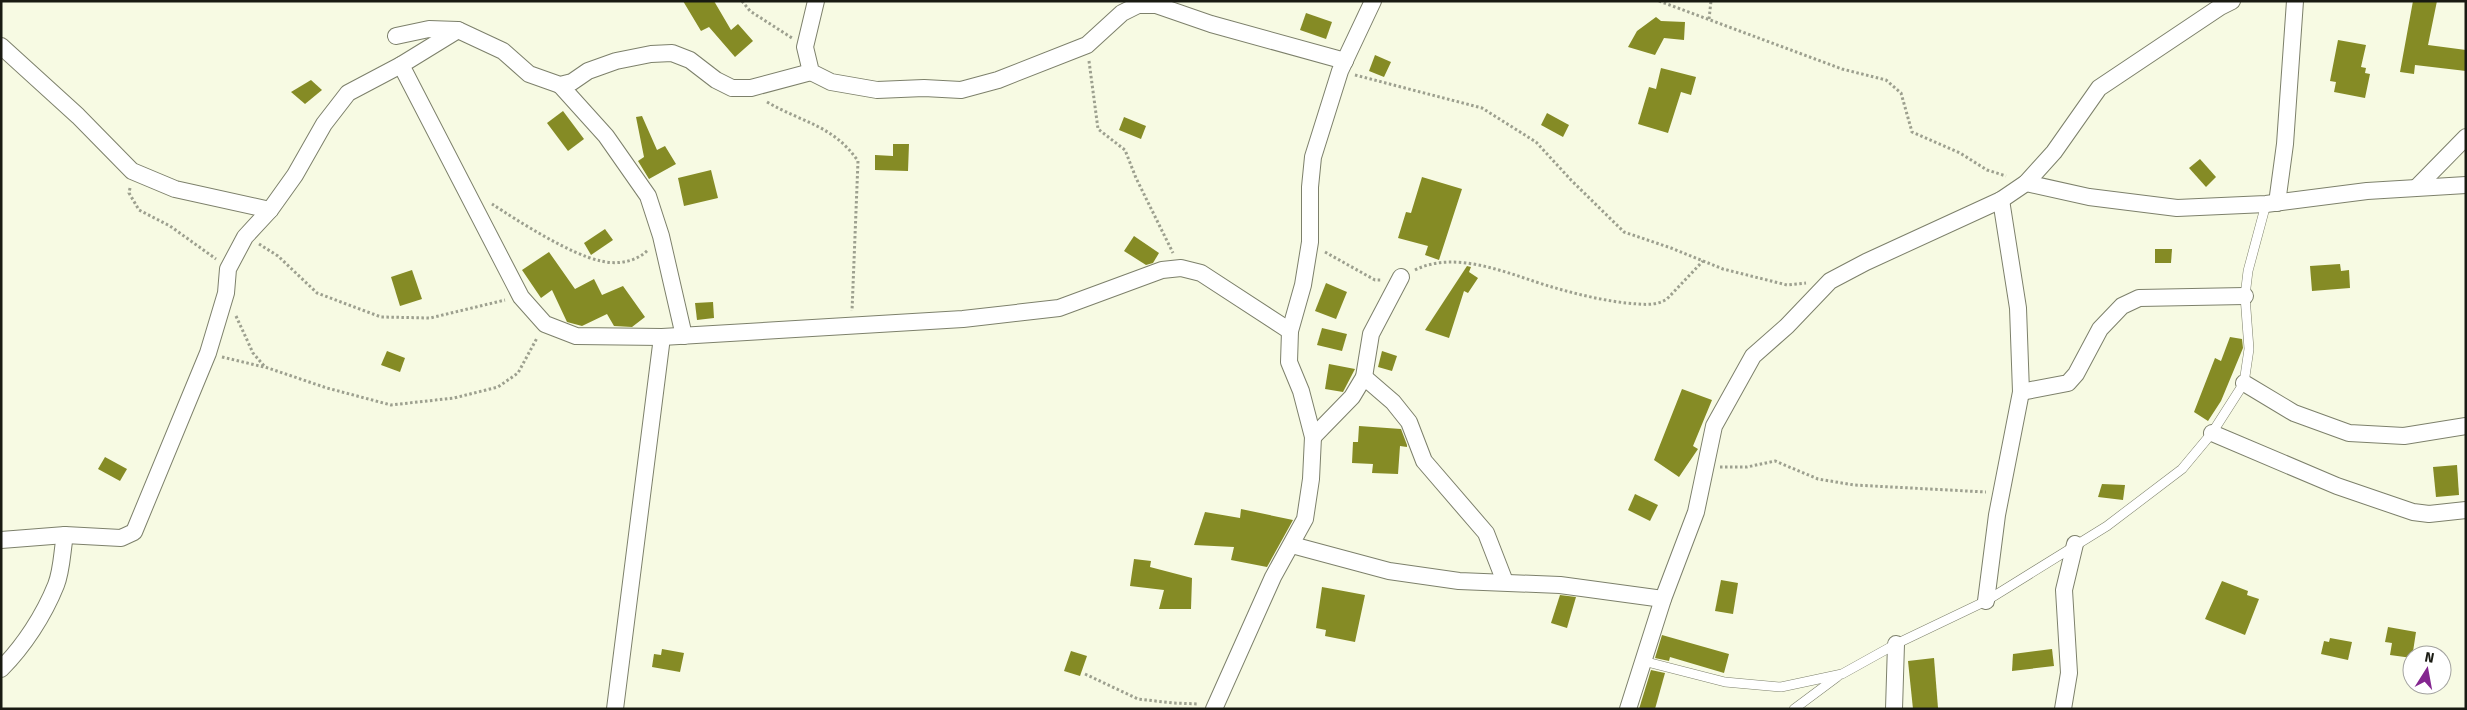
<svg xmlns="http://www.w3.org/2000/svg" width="2467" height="710" viewBox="0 0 2467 710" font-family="'Fira Sans',sans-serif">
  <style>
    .building { fill: #858b25 }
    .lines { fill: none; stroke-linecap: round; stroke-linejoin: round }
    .lane-casing { stroke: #7d806b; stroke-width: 10 }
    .street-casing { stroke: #7d806b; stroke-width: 18 }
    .path { stroke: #9da08f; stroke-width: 3; stroke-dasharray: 2.5 2.5; stroke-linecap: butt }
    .lane { stroke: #fff; stroke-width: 9 }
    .street { stroke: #fff; stroke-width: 16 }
  </style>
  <rect width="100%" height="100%" fill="#f7fae3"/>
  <g class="building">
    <path d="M683 1H714L731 30 738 24 753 41 735 57 709 27 701 31Z"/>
    <path d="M2413 1H2437L2428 45 2466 50V71L2415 65 2414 74 2400 72Z"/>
    <path d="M1306 13 1332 22 1326 39 1300 30Z"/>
    <path d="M1656 17 1661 21 1685 22 1684 40 1664 38 1655 55 1628 47 1637 31Z"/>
    <path d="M2338 40 2366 45 2361 67 2366 68 2365 73 2370 74 2365 98 2334 92 2336 82 2330 81Z"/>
    <path d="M1375 55 1391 62 1384 77 1369 71Z"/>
    <path d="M1661 68 1696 77 1691 95 1681 92 1668 133 1638 124 1649 87 1656 89Z"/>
    <path d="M311 80 322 90 305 104 291 92Z"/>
    <path d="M563 111 584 139 568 151 547 123Z"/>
    <path d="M1547 113 1569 125 1563 137 1541 125Z"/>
    <path d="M642 116 657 150 665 146 676 164 649 179 638 161 644 157 636 117Z"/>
    <path d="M1124 117 1146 126 1141 139 1119 130Z"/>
    <path d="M893 144H909L908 171 875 170V155L893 156Z"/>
    <path d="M2200 159 2216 177 2206 187 2189 168Z"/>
    <path d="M711 170 718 198 684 206 678 178Z"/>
    <path d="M1422 177 1462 189 1439 260 1425 255 1428 246 1398 238 1406 212 1411 213Z"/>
    <path d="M605 229 613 240 591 255 584 243Z"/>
    <path d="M1134 236 1159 253 1153 263 1146 265 1124 251Z"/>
    <path d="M2155 249H2172L2171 263H2155Z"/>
    <path d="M549 252 575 289 594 279 602 295 623 286 645 317 632 327 614 326 607 314 582 326 567 322 552 290 541 298 522 270Z"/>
    <path d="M2340 264 2341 271 2349 270 2350 288 2312 291 2310 266Z"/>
    <path d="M1467 266 1471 267 1469 272 1478 278 1468 293 1464 291 1449 338 1425 330Z"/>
    <path d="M412 270 422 299 400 306 391 277Z"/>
    <path d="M1326 283 1347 292 1336 319 1315 311Z"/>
    <path d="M713 302 714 318 697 320 695 303Z"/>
    <path d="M1322 328 1347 334 1342 351 1317 345Z"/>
    <path d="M2230 337 2242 339 2243 348 2221 401 2208 421 2194 412 2215 358 2221 361Z"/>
    <path d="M387 351 405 358 400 372 381 365Z"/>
    <path d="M1382 351 1397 356 1392 371 1378 367Z"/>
    <path d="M1329 364 1355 369 1343 392 1325 389Z"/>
    <path d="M1682 389 1712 400 1693 446 1698 449 1679 477 1654 460Z"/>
    <path d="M1359 426 1401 429 1407 445V447L1400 446 1398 474 1372 473 1373 464 1352 463 1353 442H1358Z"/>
    <path d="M105 457 127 469 120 481 98 469Z"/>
    <path d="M2457 465 2459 495 2436 497 2433 467Z"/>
    <path d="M2102 484 2125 485 2123 500 2098 497Z"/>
    <path d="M1635 494 1658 505 1650 521 1628 510Z"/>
    <path d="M1241 509 1293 520 1267 567 1231 560 1234 547 1194 545 1205 512 1240 518Z"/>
    <path d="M1134 559 1151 561 1150 567 1192 578 1191 609H1159L1164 590 1130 586Z"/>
    <path d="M1721 580 1738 583 1733 614 1715 611Z"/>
    <path d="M2222 581 2248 591 2247 595 2259 599 2245 635 2205 619Z"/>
    <path d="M1322 587 1365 595 1355 642 1325 636 1326 630 1316 628Z"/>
    <path d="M1560 595 1576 597 1567 628 1551 623Z"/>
    <path d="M2388 627 2416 632 2412 658 2390 655 2392 643 2385 642Z"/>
    <path d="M1662 635 1729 654 1724 673 1670 657 1669 661 1655 658Z"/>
    <path d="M2330 638 2352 642 2348 660 2321 654 2324 641 2329 642Z"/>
    <path d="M662 649 684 653 680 672 652 667 654 654 661 655Z"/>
    <path d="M2052 649 2054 666 2012 671 2013 654Z"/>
    <path d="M1071 651 1087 656 1080 676 1064 671Z"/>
    <path d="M1934 658 1938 708 1913 709 1908 661Z"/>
    <path d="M1651 670 1665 673 1655 709H1639Z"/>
  </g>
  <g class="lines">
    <g class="lane-casing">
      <g id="lane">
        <path d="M1643 661 1725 682 1781 687 1842 674 1896 644 1986 601 2107 526 2182 469 2212 433 2244 383 2249 349 2245 296 2248 271 2266 204"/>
        <path d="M1794 709 1837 677"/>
      </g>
    </g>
    <g class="street-casing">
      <g id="street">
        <path d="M816 1 805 47 811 72 831 82 877 90 924 88 961 90 998 80 1087 45 1122 13 1138 5H1156L1211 24 1345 61"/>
        <path d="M458 30 401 65 521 297 545 324 576 336 662 337 963 319 1059 308 1162 270 1181 268 1201 273 1290 331"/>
        <path d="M396 36 429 29 458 30 503 51 529 74 560 85 572 82 588 71 616 61 651 54 672 53 690 60 716 80 732 88H751L811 72"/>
        <path d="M1 46 78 116 132 171 175 189 270 210"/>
        <path d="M560 85 606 136 648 196 661 236 684 336"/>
        <path d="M2026 183 2089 197 2177 208 2266 204 2367 191 2466 185"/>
        <path d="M2417 187 2466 137"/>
        <path d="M2277 203 2285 144 2295 1"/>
        <path d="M1364 377 1393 402 1409 422 1424 461 1486 533 1505 582"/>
        <path d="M2244 383 2294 413 2349 433 2404 436 2466 426"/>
        <path d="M2021 392 2068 383 2076 374 2100 329 2122 306 2139 298 2245 296"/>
        <path d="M2212 433 2337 486 2413 512 2429 514 2466 510"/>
        <path d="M1313 437 1352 397 1364 377 1371 334 1401 277"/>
        <path d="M1 540 65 535 121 538 134 532 208 353 226 293 228 269 245 237 270 210 295 175 324 124 348 93 401 65"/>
        <path d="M1292 545 1389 571 1459 581 1560 585 1663 599"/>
        <path d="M1986 601 1997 515 2021 392 2018 308 2001 200"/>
        <path d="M1 669C24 646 44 615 56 585 62 570 62 551 65 535"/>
        <path d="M615 709 662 337"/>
        <path d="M1214 709 1273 577 1305 519 1311 479 1313 437 1301 391 1289 362 1290 331 1303 285 1310 242V187L1313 157 1340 71 1373 1"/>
        <path d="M1628 709 1663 599 1696 512 1714 426 1753 356 1787 326 1830 281 1866 262 2001 200 2026 183 2054 152 2099 88 2220 7 2232 1"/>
        <path d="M1894 709 1896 644"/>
        <path d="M2063 709 2069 673 2064 590 2075 544"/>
      </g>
    </g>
    <g class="path">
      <path d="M742 1 750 11 792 38"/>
      <path d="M1659 1 1842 69 1886 80 1901 93 1912 132 1960 153 1987 170 2006 176"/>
      <path d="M1709 19 1711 1"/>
      <path d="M1089 61 1098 129 1125 150 1136 178 1173 253"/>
      <path d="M1355 75 1482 108 1536 142 1571 180 1624 232 1671 248 1723 269 1787 285 1806 283"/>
      <path d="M767 102C803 123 833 125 858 161L852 311"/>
      <path d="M130 188 129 193 139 210 170 226 216 259"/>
      <path d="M492 204C518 221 571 255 601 261 617 265 636 262 648 250"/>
      <path d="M259 244 278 256 317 293 381 317 430 318 505 300"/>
      <path d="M1325 252 1375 280H1381"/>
      <path d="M1415 270C1457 249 1511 275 1552 287 1576 294 1601 300 1626 303 1641 304 1654 307 1667 299L1703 261"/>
      <path d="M236 316 253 353 265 367 327 388 391 405 454 398 498 387 518 373 537 338"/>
      <path d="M222 357 264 367"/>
      <path d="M1720 467H1747L1775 461 1818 479 1854 485 1986 492"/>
      <path d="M1085 674 1138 699 1173 703 1199 704"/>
    </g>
    <use href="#lane" class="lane"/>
    <use href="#street" class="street"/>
  </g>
  <rect width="2467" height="710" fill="none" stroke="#191a12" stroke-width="5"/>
  <g transform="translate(2427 670) rotate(11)"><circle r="24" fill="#ffffff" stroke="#a3a3a0"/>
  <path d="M0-4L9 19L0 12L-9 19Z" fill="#842690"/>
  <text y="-8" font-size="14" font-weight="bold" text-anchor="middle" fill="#191a12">N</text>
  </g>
</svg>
